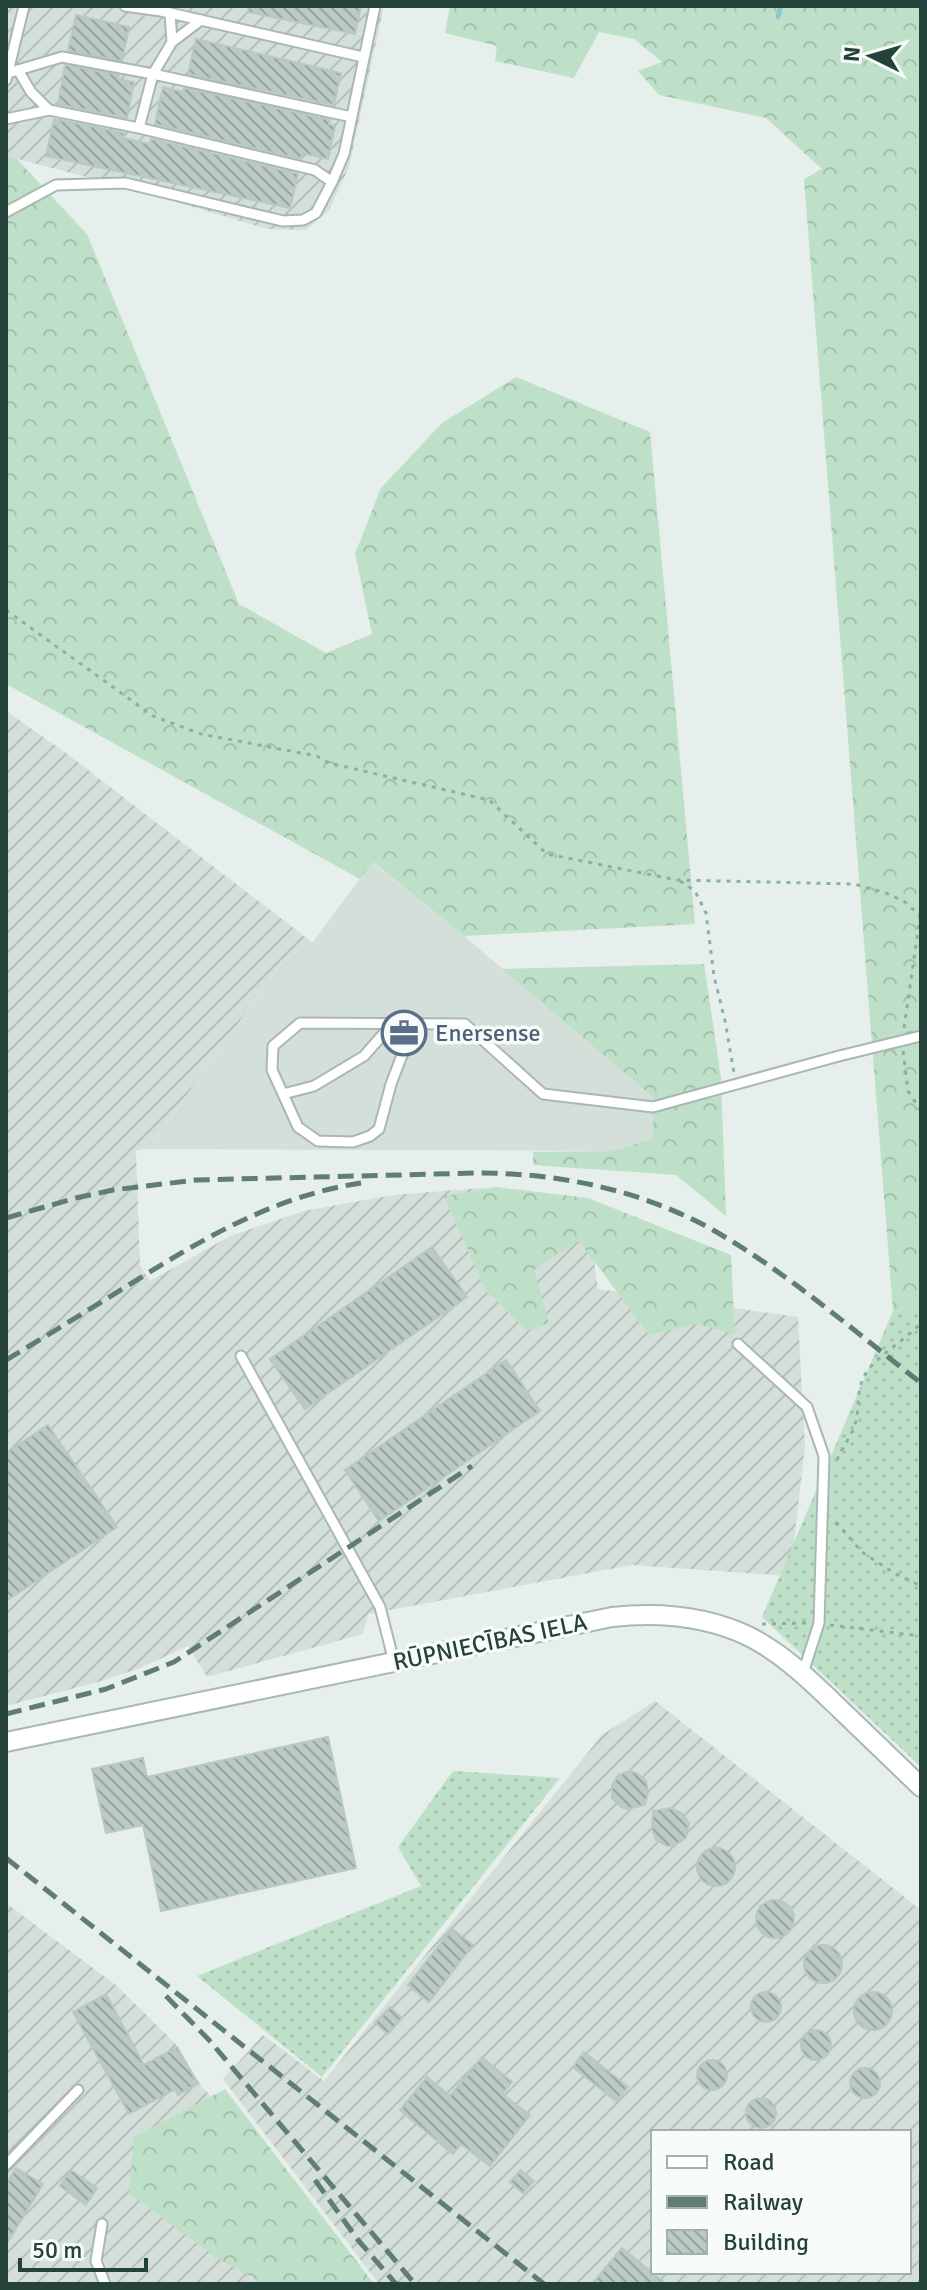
<svg xmlns="http://www.w3.org/2000/svg" width="927" height="2290" viewBox="0 0 927 2290" font-family="Signika,sans-serif">
  <style>
    .built { fill: #d4dfda }
    .industrial { fill: url(#industrial-furrows); fill-rule: evenodd }
    .grass { fill: url(#grass-dots) }
    .forest { fill: url(#forest-crowns) }
    .lines { fill: none; stroke-linecap: round; stroke-linejoin: round }
    .stream { stroke: #8ec9d4; stroke-width: 5 }
    .building { fill: url(#building-back-hatch); stroke: #b8c9c2; stroke-width: 2 }
    .service-casing { stroke: #a8b8b2; stroke-width: 13 }
    .minor-casing { stroke: #a8b8b2; stroke-width: 22 }
    .path { stroke: #86b3a5; stroke-width: 3; stroke-dasharray: 4 6; stroke-linecap: butt }
    .service { stroke: #fff; stroke-width: 9 }
    .minor { stroke: #fff; stroke-width: 18 }
    .rail { stroke: #5f7d75; stroke-width: 5; stroke-dasharray: 16 8; stroke-linecap: butt }
    .labels { text-anchor: middle; dominant-baseline: central; stroke-width: 7; stroke-linejoin: round; paint-order: stroke }
    .service-label { font-size: 24px; fill: #4e5e75; stroke: #f7fbf9; text-anchor: start }
    .street-label { font-size: 24px; fill: #24423a; stroke: #f7fbf9 }
  </style>
  <defs>
    <pattern id="industrial-furrows" width="10" height="10" patternUnits="userSpaceOnUse" patternTransform="scale(2)"><rect width="10" height="10" fill="#d4dfda"/><path d="M-1 1l2-2M0 10L10 0M9 11l2-2" fill="none" stroke="#b6c1bc"/></pattern>
    <pattern id="grass-dots" width="8" height="8" patternUnits="userSpaceOnUse" patternTransform="scale(2)"><rect width="8" height="8" fill="#bfe0c8"/><path d="M2 2h.1M6 6h.1" fill="none" stroke="#a4c1ad" stroke-width="1.8" stroke-linecap="round"/></pattern>
    <pattern id="forest-crowns" width="20" height="18" patternUnits="userSpaceOnUse" patternTransform="scale(2)"><rect width="20" height="18" fill="#bfe0c8"/><path d="M2 6a3 3 0 1 1 6 0M12 15a3 3 0 1 1 6 0" fill="none" stroke="#a4c1ad"/></pattern>
    <pattern id="building-back-hatch" width="6" height="6" patternUnits="userSpaceOnUse" patternTransform="scale(2)"><rect width="6" height="6" fill="#bbcac4"/><path d="M-1 5l2 2M0 0l6 6M5-1l2 2" fill="none" stroke="#98a6a0"/></pattern>
  </defs>
  <rect width="100%" height="100%" fill="#e6efeb"/>
  <path class="built" d="M372 862 464 936 653 1097 654 1138 614 1151 148 1149 285 958 313 942Z"/>
  <g class="industrial">
    <path d="M6 6H384L349 167 329 210 306 230 267 229 133 189 6 156Z"/>
    <path d="M6 711 66 753 313 943 285 958 148 1149 136 1150 140 1266 150 1281 230 1236 304 1211 393 1195 482 1188 586 1204 598 1289 798 1317 805 1446 790 1576 632 1565 368 1614 363 1634 207 1677 188 1646 140 1668 98 1682 6 1706Z"/>
    <path d="M655 1701 921 1910V2284H379L223 2079 263 2035 324 2081 602 1735ZM653 2132H909V2272H653Z"/>
    <path d="M6 1903 117 1986 175 2043 201 2085 367 2284H6Z"/>
  </g>
  <g class="grass">
    <path d="M893 1311 921 1315V1767L762 1617Z"/>
    <path d="M453 1771 560 1778 322 2077 197 1976 421 1886 398 1847Z"/>
  </g>
  <g class="forest">
    <path d="M450 6H921V1315L893 1311 804 179 822 169 766 118 659 95 638 71 662 62 634 39 599 32 574 78 495 61 497 46 445 33Z"/>
    <path d="M6 156 16 158 87 234 239 604 326 653 372 634 355 554 381 488 442 423 516 377 650 432 695 924 464 936 373 862 360 879 6 684Z"/>
    <path d="M704 964 721 1078 726 1216 676 1175 533 1165V1152L614 1151 653 1138V1097L502 969Z"/>
    <path d="M496 1187 588 1198 731 1255 735 1334 697 1324 649 1335 579 1241 534 1270 549 1323 527 1331 486 1291 444 1196Z"/>
    <path d="M225 2089 374 2284H264L214 2256 129 2193 134 2137Z"/>
  </g>
  <g class="lines">
    <path class="stream" d="M778 17 781 6"/>
  </g>
  <g class="building">
    <path d="M249 6H361L355 34 248 12Z"/>
    <path d="M76 15 129 27 122 61 68 51Z"/>
    <path d="M196 39 341 73 334 105 188 74Z"/>
    <path d="M65 65 119 75 118 79 134 82 127 118 58 104Z"/>
    <path d="M163 87 183 92 184 88 330 120 329 124 335 126 328 159 302 153 301 159 155 124Z"/>
    <path d="M54 119 124 133 123 138 150 144 151 139 298 174 290 208 46 156Z"/>
    <path d="M432 1247 467 1297 305 1409 270 1359Z"/>
    <path d="M506 1360 540 1411 379 1521 345 1470Z"/>
    <path d="M48 1425 117 1527 6 1601V1453Z"/>
    <path d="M328 1737 356 1868 161 1911 143 1825 106 1833 92 1769 143 1758 147 1777Z"/>
    <path d="M630 1771 636 1773 646 1780 648 1792 645 1805 626 1809 621 1807 612 1798V1786L618 1775Z"/>
    <path d="M670 1808 682 1813 689 1823 686 1838 673 1846H667L656 1840 652 1829 653 1811Z"/>
    <circle cx="716" cy="1867" r="19"/>
    <circle cx="775" cy="1919" r="19"/>
    <path d="M452 1929 473 1945 429 2002 408 1985Z"/>
    <circle cx="823" cy="1964" r="19"/>
    <circle cx="766" cy="2007" r="15"/>
    <circle cx="873" cy="2011" r="19"/>
    <path d="M106 1994 144 2065 177 2047 198 2084 178 2095 175 2089 129 2114 73 2012Z"/>
    <path d="M390 2007 402 2018 388 2034 375 2023Z"/>
    <circle cx="816" cy="2045" r="15"/>
    <path d="M584 2052 628 2087 616 2101 573 2067Z"/>
    <path d="M482 2057 512 2082 502 2094 530 2115 490 2166 461 2144 453 2154 400 2110 427 2077 450 2096Z"/>
    <circle cx="712" cy="2075" r="15"/>
    <circle cx="865" cy="2083" r="15"/>
    <circle cx="761" cy="2113" r="15"/>
    <path d="M16 2168 43 2184 6 2245V2184Z"/>
    <path d="M71 2170 97 2188 86 2205 60 2186Z"/>
    <path d="M521 2170 534 2181 523 2193 510 2182Z"/>
    <path d="M622 2248 666 2284H592Z"/>
  </g>
  <g class="lines">
    <g class="service-casing">
      <g id="service">
        <path d="M125 6 161 11 363 57"/>
        <path d="M170 13 172 42"/>
        <path d="M18 70 31 92 49 110"/>
        <path d="M8 73 62 57 153 74 352 117"/>
        <path d="M6 80 24 6"/>
        <path d="M6 119 49 110 139 128 315 170 332 182"/>
        <path d="M139 128 153 74 172 42 201 20"/>
        <path d="M6 212 56 185 125 183 283 221 303 220 316 213 332 182 344 154 375 6"/>
        <path d="M414 1024 391 1084 379 1129 370 1136 353 1142 318 1141 298 1127 272 1070 273 1046 300 1023 465 1024 543 1094 653 1107 839 1056 921 1036"/>
        <path d="M283 1094 314 1086 364 1056 393 1023"/>
        <path d="M738 1344 807 1407 824 1456 819 1623 803 1673"/>
        <path d="M241 1356 380 1607 394 1662"/>
        <path d="M6 2165 78 2090"/>
        <path d="M102 2224 96 2261 105 2284"/>
      </g>
    </g>
    <g class="minor-casing">
      <path id="minor" d="M6 1742 612 1617C659 1612 707 1616 750 1637 785 1655 813 1683 841 1710 868 1736 894 1761 921 1787"/>
    </g>
    <g class="path">
      <path d="M6 610 153 716 201 734 317 756 329 763 489 800 547 854 677 880 854 884 886 893 905 902 921 917"/>
      <path d="M680 881 695 891 706 913 714 976 725 1021 734 1073"/>
      <path d="M904 1028 920 917"/>
      <path d="M903 1051 908 1091 921 1111"/>
      <path d="M837 1460C842 1447 851 1437 855 1425 861 1406 854 1389 868 1370 883 1352 905 1340 921 1323"/>
      <path d="M836 1522 862 1552 894 1573 921 1586"/>
      <path d="M762 1624 806 1623"/>
      <path d="M830 1625 921 1636"/>
    </g>
    <use href="#service" class="service"/>
    <use href="#minor" class="minor"/>
    <g class="rail">
      <path d="M6 1218 76 1198 113 1190 196 1180 478 1173C560 1173 641 1190 713 1230 788 1273 854 1331 921 1383"/>
      <path d="M6 1360C48 1335 90 1309 132 1283 204 1238 275 1196 361 1183"/>
      <path d="M6 1714 106 1689 174 1662 472 1466"/>
      <path d="M6 1858 544 2284"/>
      <path d="M166 1996 209 2040 415 2284"/>
      <path d="M315 2180 358 2240 396 2284"/>
    </g>
  </g>
  <defs>
    <g id="office-ring" transform="scale(2.3)"><circle r="9.5" fill="#f7fbf9" stroke="#5c6f8a" stroke-width="1.5"/><path d="M-6-3h4V-5.5h4V-3h4V5H-6ZM-1-4.5V-3h2v-1.5ZM-6 0V1H6V0Z" fill="#5c6f8a"/></g>
  </defs>
  <g fill-rule="evenodd">
    <use href="#office-ring" x="404" y="1033"/>
  </g>
  <g class="labels">
    <g class="service-label">
      <text x="435" y="1033">Enersense</text>
    </g>
    <g class="street-label">
      <text transform="translate(490 1642) rotate(-12)">RŪPNIECĪBAS IELA</text>
    </g>
  </g>
  <rect width="927" height="2290" fill="none" stroke="#24423a" stroke-width="16"/>
  <rect x="651" y="2130" width="260" height="144" fill="#f7fbf9" stroke="#a3b1ad" stroke-width="2"/>
  <rect x="667" y="2156" width="40" height="12" fill="#ffffff" stroke="#a3b1ad" stroke-width="2"/>
  <text x="723" y="2170" font-size="24" fill="#24423a">Road</text>
  <rect x="667" y="2196" width="40" height="12" fill="#5f7d75" stroke="#a3b1ad" stroke-width="2"/>
  <text x="723" y="2210" font-size="24" fill="#24423a">Railway</text>
  <rect x="667" y="2230" width="40" height="24" fill="url(#building-back-hatch)" stroke="#a3b1ad" stroke-width="2"/>
  <text x="723" y="2250" font-size="24" fill="#24423a">Building</text>
  <g transform="translate(871 56) rotate(275)" stroke="#f7fbf9" stroke-width="6" paint-order="stroke">
  <path d="M0-6L14 30L0 20L-14 30Z" fill="#24423a"/>
  <text y="-12" font-size="22" font-weight="bold" text-anchor="middle" fill="#24423a">N</text>
  </g>
  <path d="M20 2258v12h126v-12" fill="none" stroke="#24423a" stroke-width="4"/>
  <text x="32" y="2258" font-size="24" fill="#24423a" stroke="#f7fbf9" stroke-width="6" paint-order="stroke">50 m</text>
</svg>
